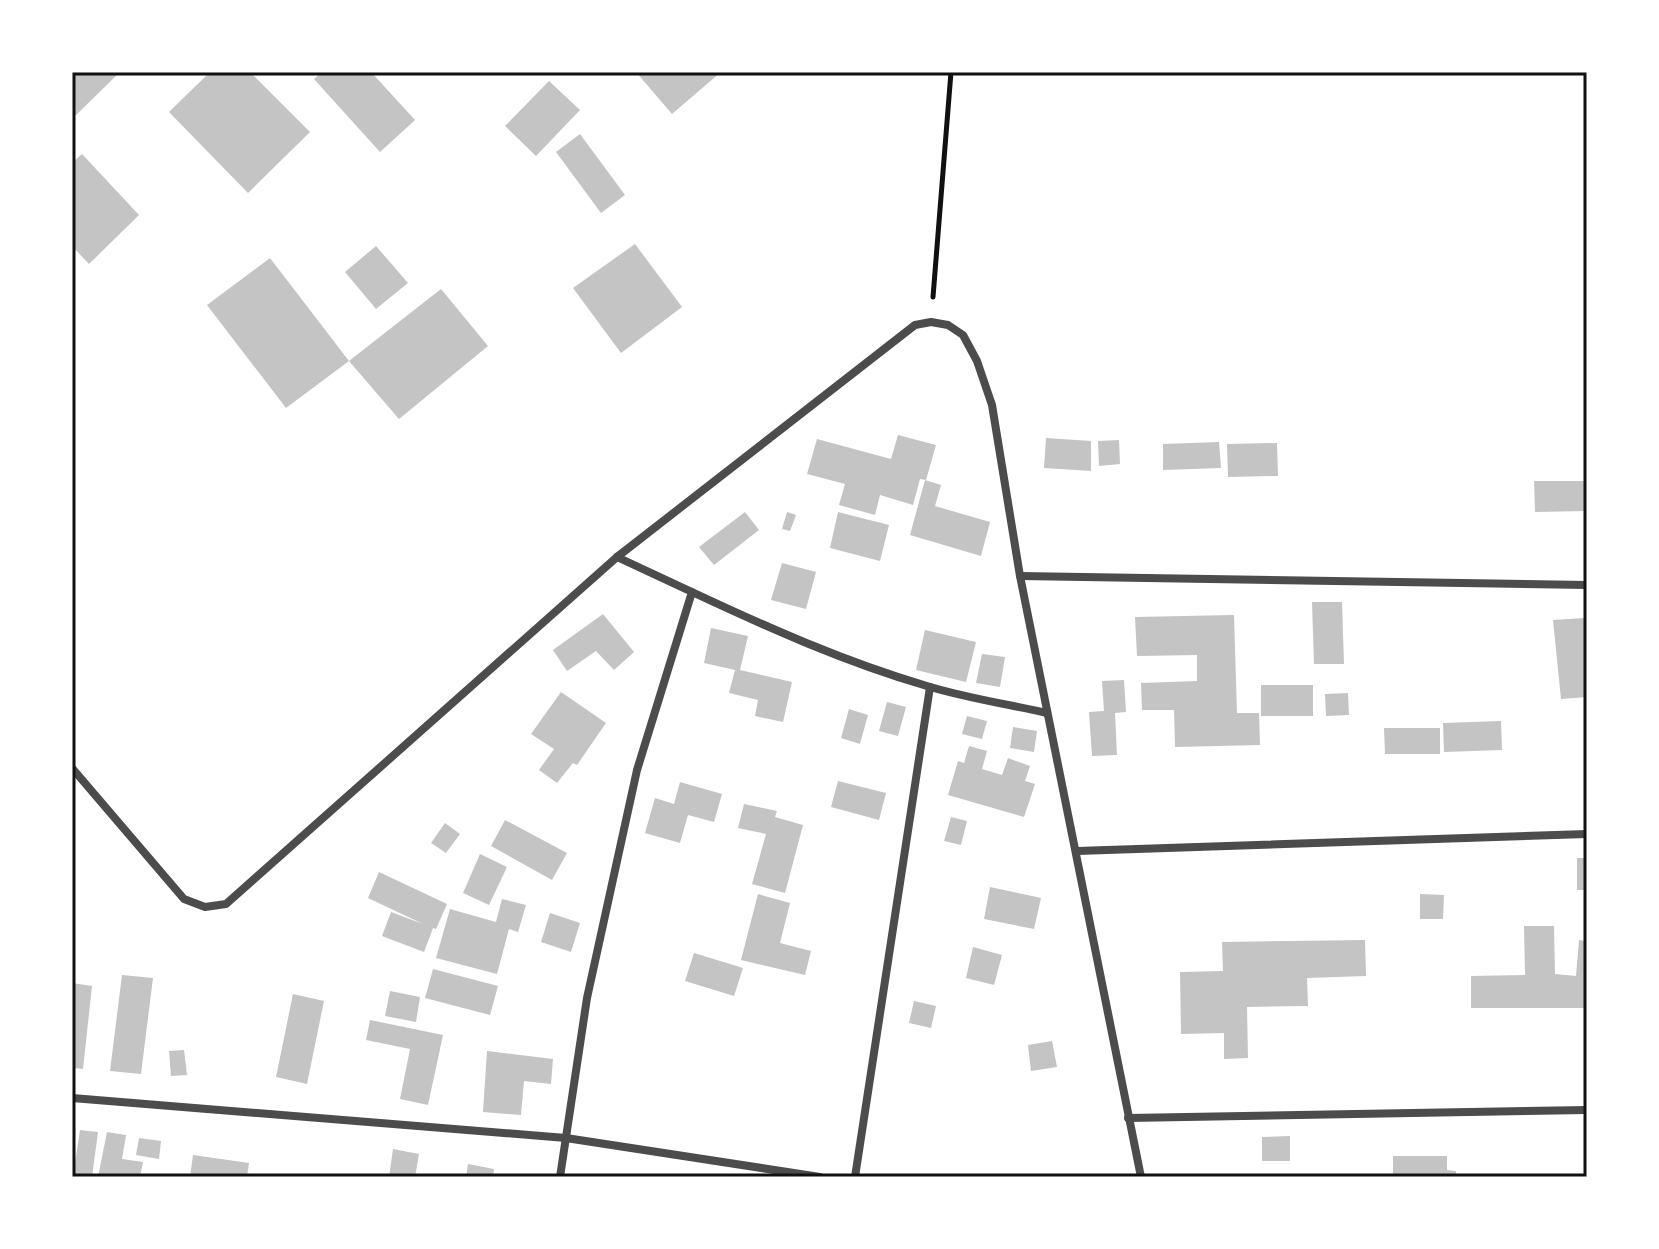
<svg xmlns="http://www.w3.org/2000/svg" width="1659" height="1249" viewBox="0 0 1659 1249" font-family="'PT Sans',sans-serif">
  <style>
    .building { fill: #c4c4c4 }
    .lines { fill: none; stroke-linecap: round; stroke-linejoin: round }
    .path { stroke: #111; stroke-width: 5 }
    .minor { stroke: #4c4c4c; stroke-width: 8 }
    .neatline { fill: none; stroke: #111; stroke-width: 3 }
  </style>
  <rect width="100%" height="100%" fill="#fff"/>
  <g class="building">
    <path d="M72 72H120L72 119Z"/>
    <path d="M210 72H250L310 132 248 193 169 112Z"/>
    <path d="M322 72H371L415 120 380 152 314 79Z"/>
    <path d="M636 72H721L672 114Z"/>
    <path d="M549 81 580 110 536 156 505 126Z"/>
    <path d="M580 134 625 195 601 213 556 152Z"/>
    <path d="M82 154 139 215 89 264 72 246V163Z"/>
    <path d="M635 244 682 307 621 353 573 288Z"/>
    <path d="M376 246 408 283 376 309 345 272Z"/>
    <path d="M270 258 349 361 286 408 207 305Z"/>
    <path d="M441 289 488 346 399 419 349 361Z"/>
    <path d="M898 435 936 445 926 480 920 479 913 505 880 495 875 515 839 505 845 484 807 474 817 439 891 459Z"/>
    <path d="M1046 438 1091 441V471L1044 468Z"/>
    <path d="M1119 440 1120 464 1099 466 1098 441Z"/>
    <path d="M1219 442 1221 468 1163 470V444Z"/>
    <path d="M1277 443 1278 476 1228 477 1227 444Z"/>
    <path d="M925 480 941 485 935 506 990 522 981 556 910 535Z"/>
    <path d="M1534 481H1587V511L1535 512Z"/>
    <path d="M745 512 759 530 714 565 699 547Z"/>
    <path d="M787 512 796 515 790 531 782 529Z"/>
    <path d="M838 512 889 525 880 561 830 548Z"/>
    <path d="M782 563 816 572 806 609 771 600Z"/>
    <path d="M1312 602H1342L1344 664H1314Z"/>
    <path d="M603 614 634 652 614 670 596 651 567 671 553 650Z"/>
    <path d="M1234 615 1237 713H1259L1260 745 1175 747 1174 710H1142L1141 683 1197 681V655L1137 656 1135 617Z"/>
    <path d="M1584 618 1587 697 1561 699 1553 620Z"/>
    <path d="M711 628 748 636 740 670 792 682 783 722 755 716 758 700 729 693 735 670 704 663Z"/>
    <path d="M925 630 976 642 966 682 916 670Z"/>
    <path d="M982 654 1005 657 1000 687 976 683Z"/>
    <path d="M1124 680 1126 712 1115 713 1117 755 1092 756 1089 712 1104 711 1102 681Z"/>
    <rect x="1261" y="685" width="52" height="31"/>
    <path d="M561 692 606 723 577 765 573 763 557 783 539 770 554 749 531 734Z"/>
    <path d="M1348 693 1349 715 1326 716 1325 694Z"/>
    <path d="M887 702 906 707 898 736 879 731Z"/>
    <path d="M849 709 868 715 860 744 841 738Z"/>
    <path d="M967 716 987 721 982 739 962 734Z"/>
    <path d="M1501 721 1502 750 1444 752 1443 723Z"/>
    <path d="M1013 727 1037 731 1034 752 1010 748Z"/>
    <path d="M1384 728H1440V754H1385Z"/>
    <path d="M969 746 987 751 982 769 1002 775 1008 758 1030 766 1025 781 1035 784 1024 817 948 795 958 761 964 763Z"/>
    <path d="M838 781 886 793 879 820 831 807Z"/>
    <path d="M680 782 722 794 714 822 688 815 680 843 645 833 655 798 674 804Z"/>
    <path d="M744 804 777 811 775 817 803 825 785 893 752 884 766 834 738 828Z"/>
    <path d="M951 817 967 821 961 845 944 841Z"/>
    <path d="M505 820 567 853 552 880 491 846Z"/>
    <path d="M445 823 460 834 446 853 431 843Z"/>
    <path d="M480 854 507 867 489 905 463 893Z"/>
    <rect x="1577" y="858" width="10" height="32"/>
    <path d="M379 872 447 904 436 929 433 928 424 952 382 936 391 912 423 924 368 898Z"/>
    <path d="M990 887 1041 898 1034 929 984 919Z"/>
    <path d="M758 894 790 903 780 943 811 951 805 975 741 960Z"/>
    <path d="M1420 894 1444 895 1443 919H1420Z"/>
    <path d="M502 899 526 905 518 932 509 929 497 974 436 958 450 909 496 922Z"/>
    <path d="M550 913 580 923 571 952 541 942Z"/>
    <path d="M1524 926H1554L1555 974 1576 976 1579 940 1587 941V1008H1471V976L1525 975Z"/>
    <path d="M1365 940 1366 976 1307 978 1308 1006 1247 1007 1248 1058 1224 1059V1033L1181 1034 1180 972 1223 971 1222 942Z"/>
    <path d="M973 947 1002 955 994 985 966 978Z"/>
    <path d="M694 953 743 968 734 996 685 981Z"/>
    <path d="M433 969 498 986 490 1015 425 998Z"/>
    <path d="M122 975 153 978 141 1074 110 1071Z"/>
    <path d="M72 983 92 986 83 1069 72 1068Z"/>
    <path d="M390 991 420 997 416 1022 385 1016Z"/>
    <path d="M293 994 324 1001 307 1084 276 1077Z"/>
    <path d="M914 1001 936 1006 931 1028 909 1023Z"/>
    <path d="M370 1020 443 1035 428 1105 400 1099 410 1049 366 1040Z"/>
    <path d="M1052 1041 1057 1067 1031 1071 1028 1045Z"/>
    <path d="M184 1050 187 1075 171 1076 169 1051Z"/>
    <path d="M487 1051 553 1059 551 1084 524 1081 521 1115 483 1112Z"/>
    <path d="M80 1130 98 1132 92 1177 73 1176Z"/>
    <path d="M107 1132 126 1135 122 1159 143 1162 140 1177H98Z"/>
    <path d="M1290 1136V1161H1262V1137Z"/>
    <path d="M139 1138 161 1141 159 1159 136 1155Z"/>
    <path d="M393 1149 419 1154 415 1177H389Z"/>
    <path d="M193 1155 249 1163 247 1177H190Z"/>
    <path d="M1393 1156H1447V1170L1456 1171V1177H1393Z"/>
    <path d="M468 1164 494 1169 493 1177H466Z"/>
  </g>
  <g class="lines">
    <path class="path" d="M933 297 951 72"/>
    <g class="minor">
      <path d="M1020 576 1587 585"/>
      <path d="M692 592C769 628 845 662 927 686 966 698 1007 704 1047 713"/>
      <path d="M72 768 184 899 205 907 226 904 617 557 915 325 931 322 948 325 963 335 977 361 992 405 1020 576 1141 1177"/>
      <path d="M1077 851 1587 834"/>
      <path d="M72 1098 566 1138 820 1177"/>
      <path d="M1128 1118 1587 1110"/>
      <path d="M560 1177 587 998 637 770 692 592 617 557"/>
      <path d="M855 1177 930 687"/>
    </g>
  </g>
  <rect width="1659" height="1249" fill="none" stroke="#ffffff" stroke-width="148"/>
  <rect x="74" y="74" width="1511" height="1101" class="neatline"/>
</svg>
